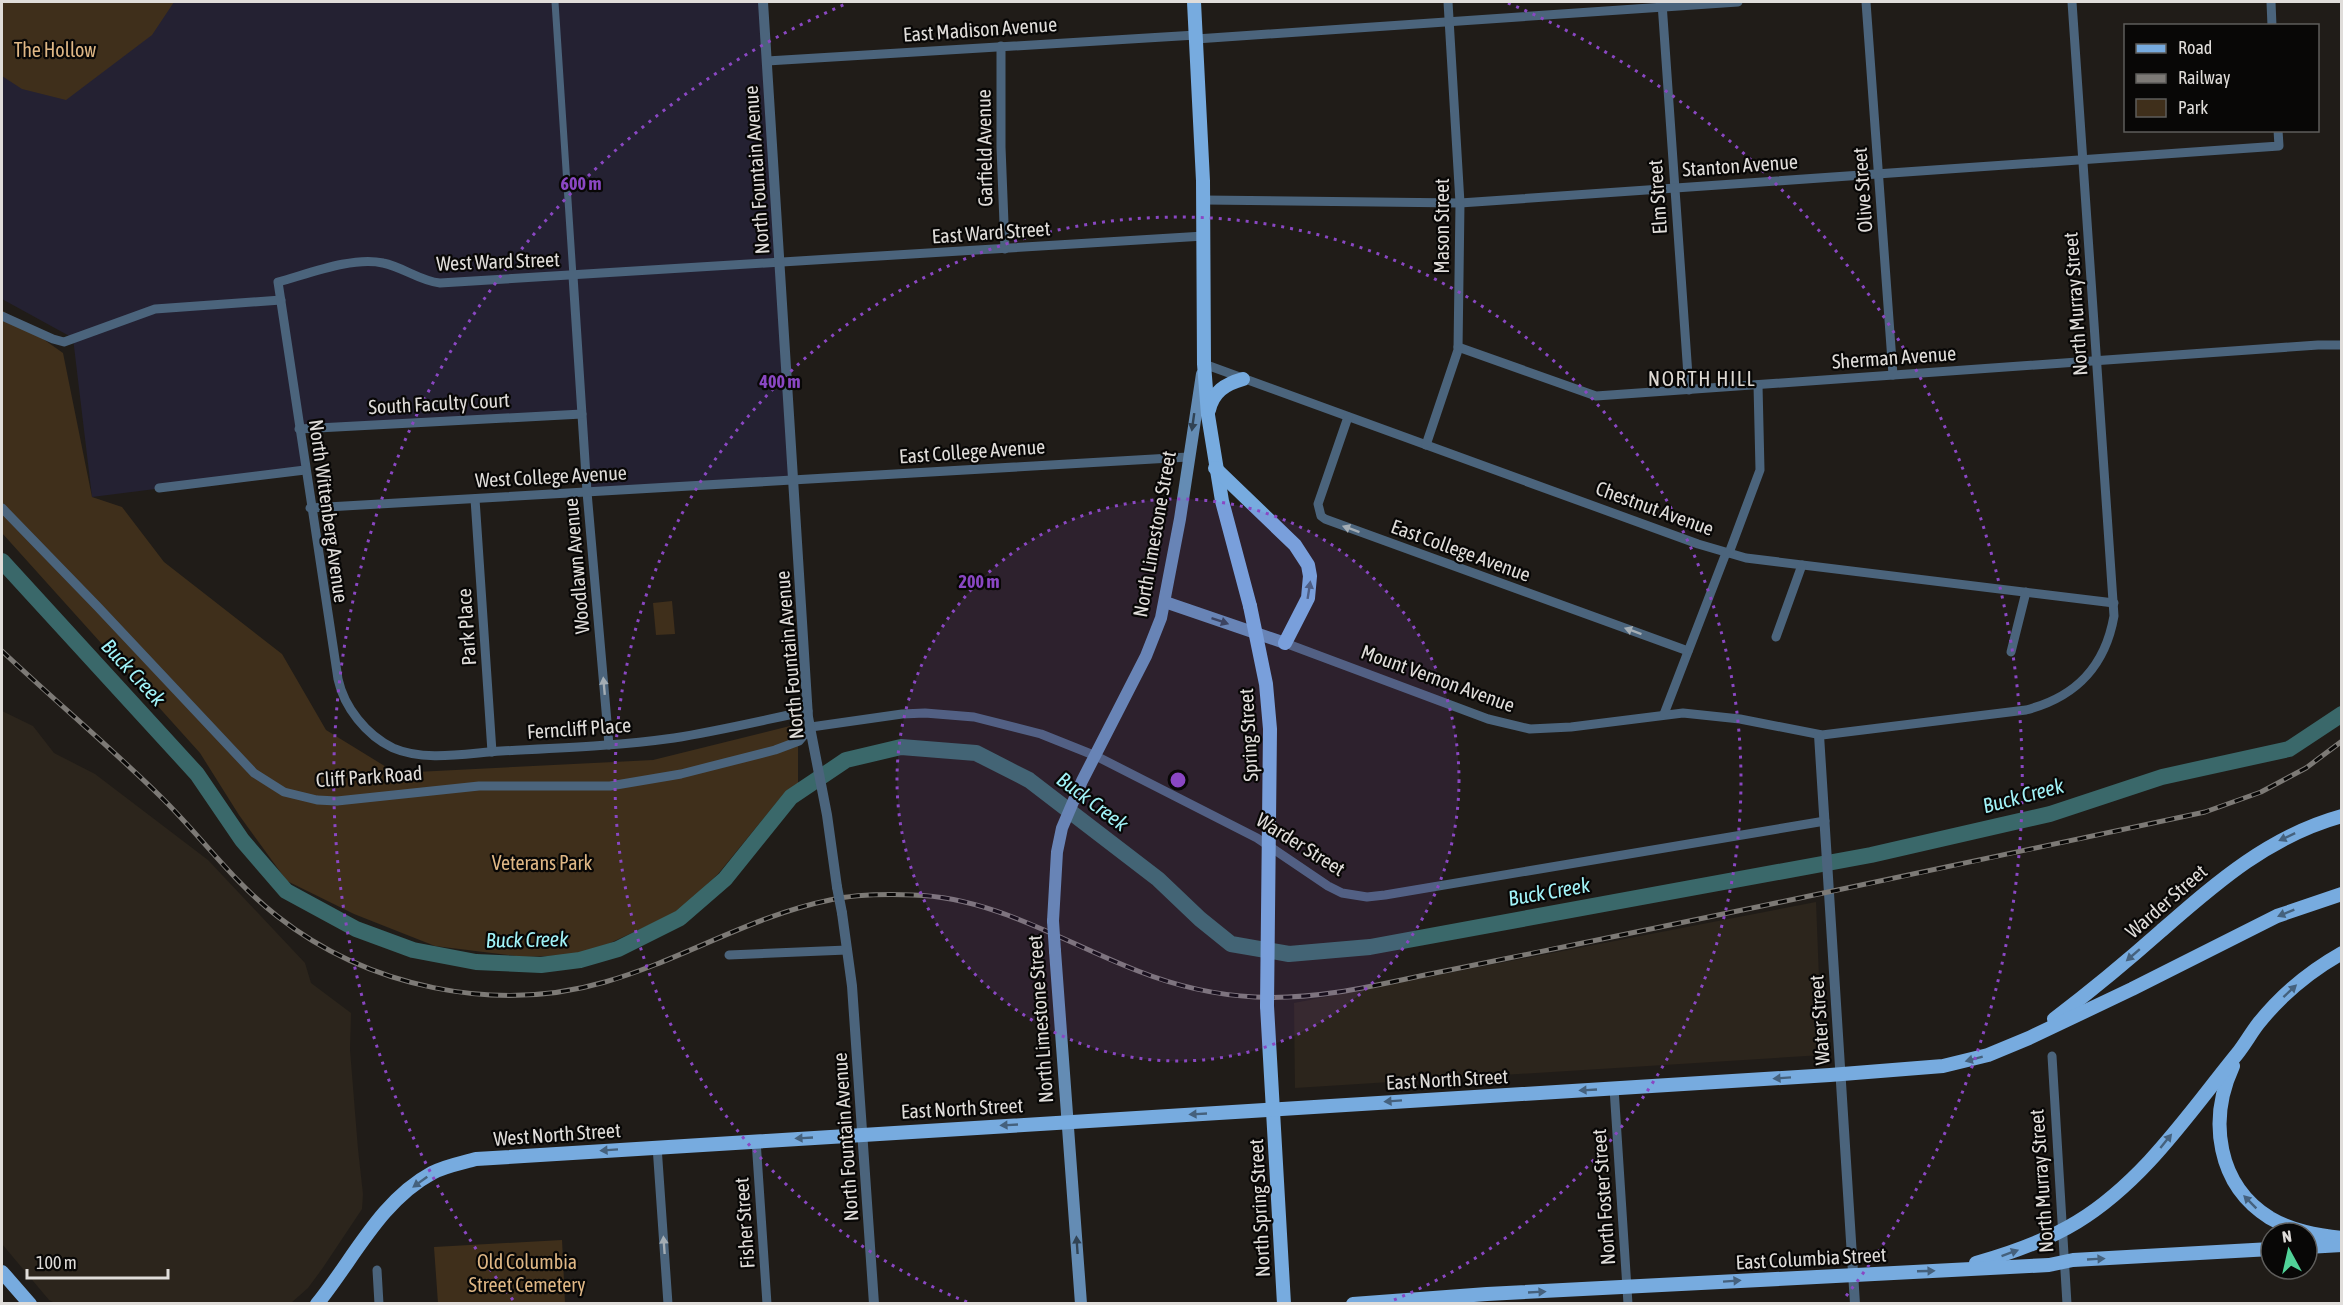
<svg xmlns="http://www.w3.org/2000/svg" width="2343" height="1305" viewBox="0 0 2343 1305" font-family="'Asap Condensed',sans-serif">
  <style>
    .built { fill: #2c251c }
    .education { fill: #242132 }
    .green { fill: #3f2f1b }
    .lines { fill: none; stroke-linecap: round; stroke-linejoin: round }
    .river { stroke: #3a686a; stroke-width: 16 }
    .pedestrian { stroke: #4b647c; stroke-width: 7 }
    .minor { stroke: #4b647c; stroke-width: 9 }
    .tertiary { stroke: #4b647c; stroke-width: 10 }
    .secondary { stroke: #648cb4; stroke-width: 12 }
    .primary { stroke: #77abdf; stroke-width: 14 }
    .rail-casing { stroke: #7d7a76; stroke-width: 5 }
    .rail { stroke: #080706; stroke-width: 3; stroke-dasharray: 9; stroke-linecap: butt }
    .tertiary-bridge { stroke: #4b647c; stroke-width: 10 }
    .secondary-bridge { stroke: #648cb4; stroke-width: 12 }
    .primary-bridge { stroke: #77abdf; stroke-width: 14 }
    .oneway { fill: #314354 }
    .oneway2 { fill: #a4adb4 }
    .oneway3 { fill: #45617d }
    .ring { fill: none; stroke: #8a47c3; stroke-width: 3; stroke-dasharray: 3 6 }
    .labels { text-anchor: middle; dominant-baseline: central; stroke-width: 4.5; stroke-linejoin: round; paint-order: stroke }
    .street-label { font-size: 20px; fill: #e0ddda; stroke: #080706 }
    .park-label { font-size: 20px; fill: #dfb785; stroke: #080706 }
    .neighbourhood-label { font-size: 21px; letter-spacing: 1.5px; fill: #ded9d3; stroke: #080706 }
    .water-label { font-size: 21px; font-style: italic; fill: #a1f3f8; stroke: #080706 }
    .centre { fill: #8a47c3; stroke: #080706; stroke-width: 3 }
    .ring-label { font-size: 18px; text-anchor: middle; font-weight: bold; fill: #8a47c3; stroke: #080706; stroke-width: 4.5; stroke-linejoin: round; paint-order: stroke }
  </style>
  <rect width="100%" height="100%" fill="#201c18"/>
  <g class="built">
    <path d="M2 711 33 726 54 753 95 774 208 860 305 963 311 983 351 1013 350 1050 358 1149 363 1194 362 1209 322 1269 308 1288 291 1303H55L49 1300 2 1244Z"/>
    <path d="M1816 902 1822 1055 1295 1088 1294 1003Z"/>
  </g>
  <path class="education" d="M2 2H763L794 480 587 492 582 415 300 429 305 470 92 497 73 338 2 299Z"/>
  <g class="green">
    <path d="M2 2H174L152 35 66 100 22 89 2 76Z"/>
    <path d="M2 310 63 353 92 497 122 507 164 562 282 654 326 730 396 773 653 760 798 724V783L777 802 718 874 679 911 608 944 572 955 524 957 435 946 354 914 287 881 239 815 200 753 2 533Z"/>
    <path d="M672 601 675 634 656 635 653 603Z"/>
    <path d="M562 1240 565 1303H438L434 1247Z"/>
  </g>
  <g class="lines">
    <path class="river" d="M2 561 197 774 242 840 286 891 356 929 413 950 476 962 541 965 580 960 618 949 680 918 725 879 791 797 846 760 901 747 976 753 1029 780 1158 879 1200 919 1231 944 1289 954 1370 947 1871 855 2050 814 2162 777 2289 749 2342 714"/>
    <path class="pedestrian" d="M555 2 573 276"/>
    <g class="minor">
      <path d="M1866 2 1893 375"/>
      <path d="M2271 2 2272 26"/>
      <path d="M1662 3 1689 390"/>
      <path d="M1196 39 1738 2"/>
      <path d="M1001 46V147L1005 249"/>
      <path d="M767 61 1196 35"/>
      <path d="M1204 200 1460 203 2279 146 2278 130"/>
      <path d="M573 276 587 492 609 745"/>
      <path d="M2 316 53 339 64 342 155 309 281 300"/>
      <path d="M1458 347 1596 396 2318 345H2342"/>
      <path d="M1204 364 1698 544 1746 558 2114 603"/>
      <path d="M1348 417 1318 504 1321 516 1325 519 1688 651"/>
      <path d="M299 429 582 414"/>
      <path d="M1426 445 1458 350 1460 203 1448 2"/>
      <path d="M159 488 305 470"/>
      <path d="M475 499 492 752"/>
      <path d="M2 508 97 606 254 773 284 792 317 800 337 801 479 786H610L681 774 775 750 799 741 811 727 902 714 925 713 974 717 1041 734 1096 756 1257 838 1328 886 1342 893 1367 897 1385 895 1825 821"/>
      <path d="M310 508 1188 457"/>
      <path d="M1729 553 1760 470 1758 385"/>
      <path d="M1776 637 1802 565"/>
      <path d="M1285 643 1488 719 1530 729 1571 727 1683 713 1740 719 1822 735 2026 710C2076 697 2105 667 2114 616L2072 2"/>
      <path d="M2011 652 2026 592"/>
      <path d="M808 711C764 720 719 731 674 738 617 746 559 748 501 751 468 753 425 762 393 748 366 735 344 707 338 679L278 282C308 274 353 256 383 263 403 267 420 281 440 283L1204 236"/>
      <path d="M1664 714 1726 553"/>
      <path d="M729 955 847 950"/>
      <path d="M2052 1056 2067 1304"/>
      <path d="M1614 1088 1628 1304"/>
      <path d="M756 1140 767 1304"/>
      <path d="M657 1146 668 1304"/>
      <path d="M377 1270 379 1304"/>
    </g>
    <g class="tertiary">
      <path d="M763 2 808 717 827 815 837 887"/>
      <path d="M1819 735 1855 1304"/>
      <path d="M842 913 852 986 874 1304"/>
    </g>
    <g class="secondary">
      <path d="M1165 602 1285 643"/>
      <path d="M1053 921 1057 852 1062 828 1082 781 1146 656 1161 618 1180 519 1202 374"/>
      <path d="M1055 951 1081 1304"/>
    </g>
    <g class="primary">
      <path d="M1194 2 1203 181 1204 364 1208 415 1222 501 1250 606"/>
      <path d="M1209 410C1213 392 1225 384 1243 379"/>
      <path d="M1215 468 1295 545 1308 565 1310 576 1308 598 1285 643"/>
      <path d="M1267 1006 1284 1304"/>
      <path d="M2054 1019C2091 991 2126 962 2161 931 2216 883 2269 836 2342 816"/>
      <path d="M2233 1066C2208 1120 2217 1185 2270 1218 2292 1231 2317 1235 2342 1238"/>
      <path d="M2307 1247 2342 1245"/>
      <path d="M1976 1263C2011 1253 2046 1241 2077 1222 2144 1181 2189 1113 2237 1054 2245 1044 2251 1033 2258 1024 2281 995 2310 971 2342 953"/>
      <path d="M2 1272 30 1304"/>
      <path d="M317 1304C353 1260 380 1201 432 1173 445 1166 462 1163 476 1159L1830 1075 1943 1066 1988 1055 2029 1038 2132 989 2277 916 2342 894"/>
      <path d="M1353 1304 1487 1294 2049 1265 2073 1260 2271 1249"/>
    </g>
    <g class="rail-casing">
      <path id="rail" d="M2 651C54 700 109 746 160 796 200 835 233 882 277 916 367 987 495 1014 605 982 682 960 751 916 830 900 857 894 885 894 913 895 994 897 1065 943 1138 971 1176 986 1215 995 1255 997 1311 1000 1365 988 1420 976 1471 966 1522 955 1573 945 1784 902 1995 857 2205 812L2261 792 2306 768 2342 741"/>
    </g>
    <use href="#rail" class="rail"/>
    <path class="tertiary-bridge" d="M837 887 842 913"/>
    <path class="secondary-bridge" d="M1053 921 1055 951"/>
    <path class="primary-bridge" d="M1250 606 1266 684 1270 729 1267 1006"/>
  </g>
  <defs><path id="oneway-solid" d="M-6-.8H1V-3.2L6.5 0L1 3.2V.8H-6Z" transform="scale(1.5)"/></defs>
  <g class="oneway">
    <use href="#oneway-solid" transform="translate(1193 422) rotate(98)"/>
    <use href="#oneway-solid" transform="translate(1220 621) rotate(19)"/>
    <use href="#oneway-solid" transform="translate(1077 1245) rotate(-94)"/>
  </g>
  <g class="oneway2">
    <use href="#oneway-solid" transform="translate(1351 529) rotate(-160)"/>
    <use href="#oneway-solid" transform="translate(1633 631) rotate(-160)"/>
    <use href="#oneway-solid" transform="translate(604 686) rotate(-95)"/>
    <use href="#oneway-solid" transform="translate(664 1245) rotate(-94)"/>
  </g>
  <g class="oneway3">
    <use href="#oneway-solid" transform="translate(1309 590) rotate(-81)"/>
    <use href="#oneway-solid" transform="translate(2287 837) rotate(155)"/>
    <use href="#oneway-solid" transform="translate(2286 913) rotate(158)"/>
    <use href="#oneway-solid" transform="translate(2133 955) rotate(139)"/>
    <use href="#oneway-solid" transform="translate(2290 991) rotate(-43)"/>
    <use href="#oneway-solid" transform="translate(1974 1059) rotate(165)"/>
    <use href="#oneway-solid" transform="translate(1782 1078) rotate(176)"/>
    <use href="#oneway-solid" transform="translate(1588 1090) rotate(177)"/>
    <use href="#oneway-solid" transform="translate(1393 1101) rotate(176)"/>
    <use href="#oneway-solid" transform="translate(1198 1114) rotate(177)"/>
    <use href="#oneway-solid" transform="translate(1009 1125) rotate(177)"/>
    <use href="#oneway-solid" transform="translate(804 1138) rotate(177)"/>
    <use href="#oneway-solid" transform="translate(2166 1141) rotate(-51)"/>
    <use href="#oneway-solid" transform="translate(609 1150) rotate(176)"/>
    <use href="#oneway-solid" transform="translate(420 1182) rotate(144)"/>
    <use href="#oneway-solid" transform="translate(2250 1202) rotate(-135)"/>
    <use href="#oneway-solid" transform="translate(2010 1253) rotate(-20)"/>
    <use href="#oneway-solid" transform="translate(2096 1259) rotate(-3)"/>
    <use href="#oneway-solid" transform="translate(1926 1271) rotate(-2)"/>
    <use href="#oneway-solid" transform="translate(1732 1281) rotate(-4)"/>
    <use href="#oneway-solid" transform="translate(1537 1292) rotate(-3)"/>
  </g>
  <circle cx="1178" cy="780" r="281" fill="#8a47c3" fill-opacity=".12"/>
  <g class="ring">
    <circle cx="1178" cy="780" r="281"/>
    <path d="M967 1302A563 563 0 1 1 1389 1302"/>
    <path d="M513 1300A844 844 0 0 1 848 3M1508 3A844 844 0 0 1 1843 1300"/>
  </g>
  <g class="labels">
    <g class="street-label">
      <text transform="translate(980 29) rotate(-4)">East Madison Avenue</text>
      <text transform="translate(984 148) rotate(-91)">Garfield Avenue</text>
      <text transform="translate(1740 165) rotate(-4)">Stanton Avenue</text>
      <text transform="translate(756 170) rotate(-94)">North Fountain Avenue</text>
      <text transform="translate(1862 190) rotate(-94)">Olive Street</text>
      <text transform="translate(1657 197) rotate(-94)">Elm Street</text>
      <text transform="translate(1441 226) rotate(-90)">Mason Street</text>
      <text transform="translate(991 232) rotate(-4)">East Ward Street</text>
      <text transform="translate(498 261) rotate(-2)">West Ward Street</text>
      <text transform="translate(2075 304) rotate(-94)">North Murray Street</text>
      <text transform="translate(1894 357) rotate(-4)">Sherman Avenue</text>
      <text transform="translate(439 403) rotate(-3)">South Faculty Court</text>
      <text transform="translate(972 451) rotate(-4)">East College Avenue</text>
      <text transform="translate(551 476) rotate(-3)">West College Avenue</text>
      <text transform="translate(1655 508) rotate(20)">Chestnut Avenue</text>
      <text transform="translate(329 511) rotate(82)">North Wittenberg Avenue</text>
      <text transform="translate(1154 534) rotate(-80)">North Limestone Street</text>
      <text transform="translate(1461 550) rotate(20)">East College Avenue</text>
      <text transform="translate(576 566) rotate(-95)">Woodlawn Avenue</text>
      <text transform="translate(466 627) rotate(-94)">Park Place</text>
      <text transform="translate(789 655) rotate(-95)">North Fountain Avenue</text>
      <text transform="translate(1438 678) rotate(20)">Mount Vernon Avenue</text>
      <text transform="translate(579 728) rotate(-4)">Ferncliff Place</text>
      <text transform="translate(1248 735) rotate(-93)">Spring Street</text>
      <text transform="translate(369 776) rotate(-4)">Cliff Park Road</text>
      <text transform="translate(1301 844) rotate(32)">Warder Street</text>
      <text transform="translate(2166 901) rotate(-41)">Warder Street</text>
      <text transform="translate(1040 1019) rotate(-94)">North Limestone Street</text>
      <text transform="translate(1819 1020) rotate(-94)">Water Street</text>
      <text transform="translate(1447 1079) rotate(-3)">East North Street</text>
      <text transform="translate(962 1108) rotate(-3)">East North Street</text>
      <text transform="translate(557 1134) rotate(-4)">West North Street</text>
      <text transform="translate(845 1137) rotate(-94)">North Fountain Avenue</text>
      <text transform="translate(2041 1181) rotate(-94)">North Murray Street</text>
      <text transform="translate(1603 1197) rotate(-94)">North Foster Street</text>
      <text transform="translate(1259 1208) rotate(-93)">North Spring Street</text>
      <text transform="translate(744 1223) rotate(-94)">Fisher Street</text>
      <text transform="translate(1811 1258) rotate(-3)">East Columbia Street</text>
    </g>
    <g class="park-label">
      <text x="55" y="49">The Hollow</text>
      <text x="542" y="862">Veterans Park</text>
      <text x="527" y="1261">Old Columbia<tspan x="527" dy="23">Street Cemetery</tspan></text>
    </g>
    <g class="neighbourhood-label">
      <text x="1702" y="378">NORTH HILL</text>
    </g>
    <g class="water-label">
      <text transform="translate(134 672) rotate(47)">Buck Creek</text>
      <text transform="translate(2023 795) rotate(-15)">Buck Creek</text>
      <text transform="translate(1093 801) rotate(37)">Buck Creek</text>
      <text transform="translate(1549 891) rotate(-10)">Buck Creek</text>
      <text transform="translate(527 939) rotate(-1)">Buck Creek</text>
    </g>
  </g>
  <circle cx="1178" cy="780" r="9" class="centre"/>
  <g class="ring-label">
    <text x="581" y="190">600 m</text>
    <text x="780" y="388">400 m</text>
    <text x="979" y="588">200 m</text>
  </g>
  <rect width="2343" height="1305" fill="none" stroke="#e0ddda" stroke-width="6"/>
  <rect x="2124" y="24" width="195" height="108" fill="#080706" stroke="#5e5d5b" stroke-width="1.5"/>
  <rect x="2136" y="44" width="30" height="9" fill="#77abdf" stroke="#5e5d5b" stroke-width="1.5"/>
  <text x="2178" y="54" font-size="18" fill="#e0ddda">Road</text>
  <rect x="2136" y="74" width="30" height="9" fill="#7d7a76" stroke="#5e5d5b" stroke-width="1.5"/>
  <text x="2178" y="84" font-size="18" fill="#e0ddda">Railway</text>
  <rect x="2136" y="99" width="30" height="18" fill="#3f2f1b" stroke="#5e5d5b" stroke-width="1.5"/>
  <text x="2178" y="114" font-size="18" fill="#e0ddda">Park</text>
  <g transform="translate(2289 1251) rotate(352)"><circle r="28" fill="#080706" stroke="#5e5d5b" stroke-width="1.5"/>
  <path d="M0-4.5L10 22L0 15L-10 22Z" fill="#51d398"/>
  <text y="-9" font-size="16" font-weight="bold" text-anchor="middle" fill="#e0ddda">N</text>
  </g>
  <path d="M27 1269v9h141v-9" fill="none" stroke="#e0ddda" stroke-width="3"/>
  <text x="36" y="1269" font-size="18" fill="#e0ddda" stroke="#080706" stroke-width="4.5" paint-order="stroke">100 m</text>
</svg>
